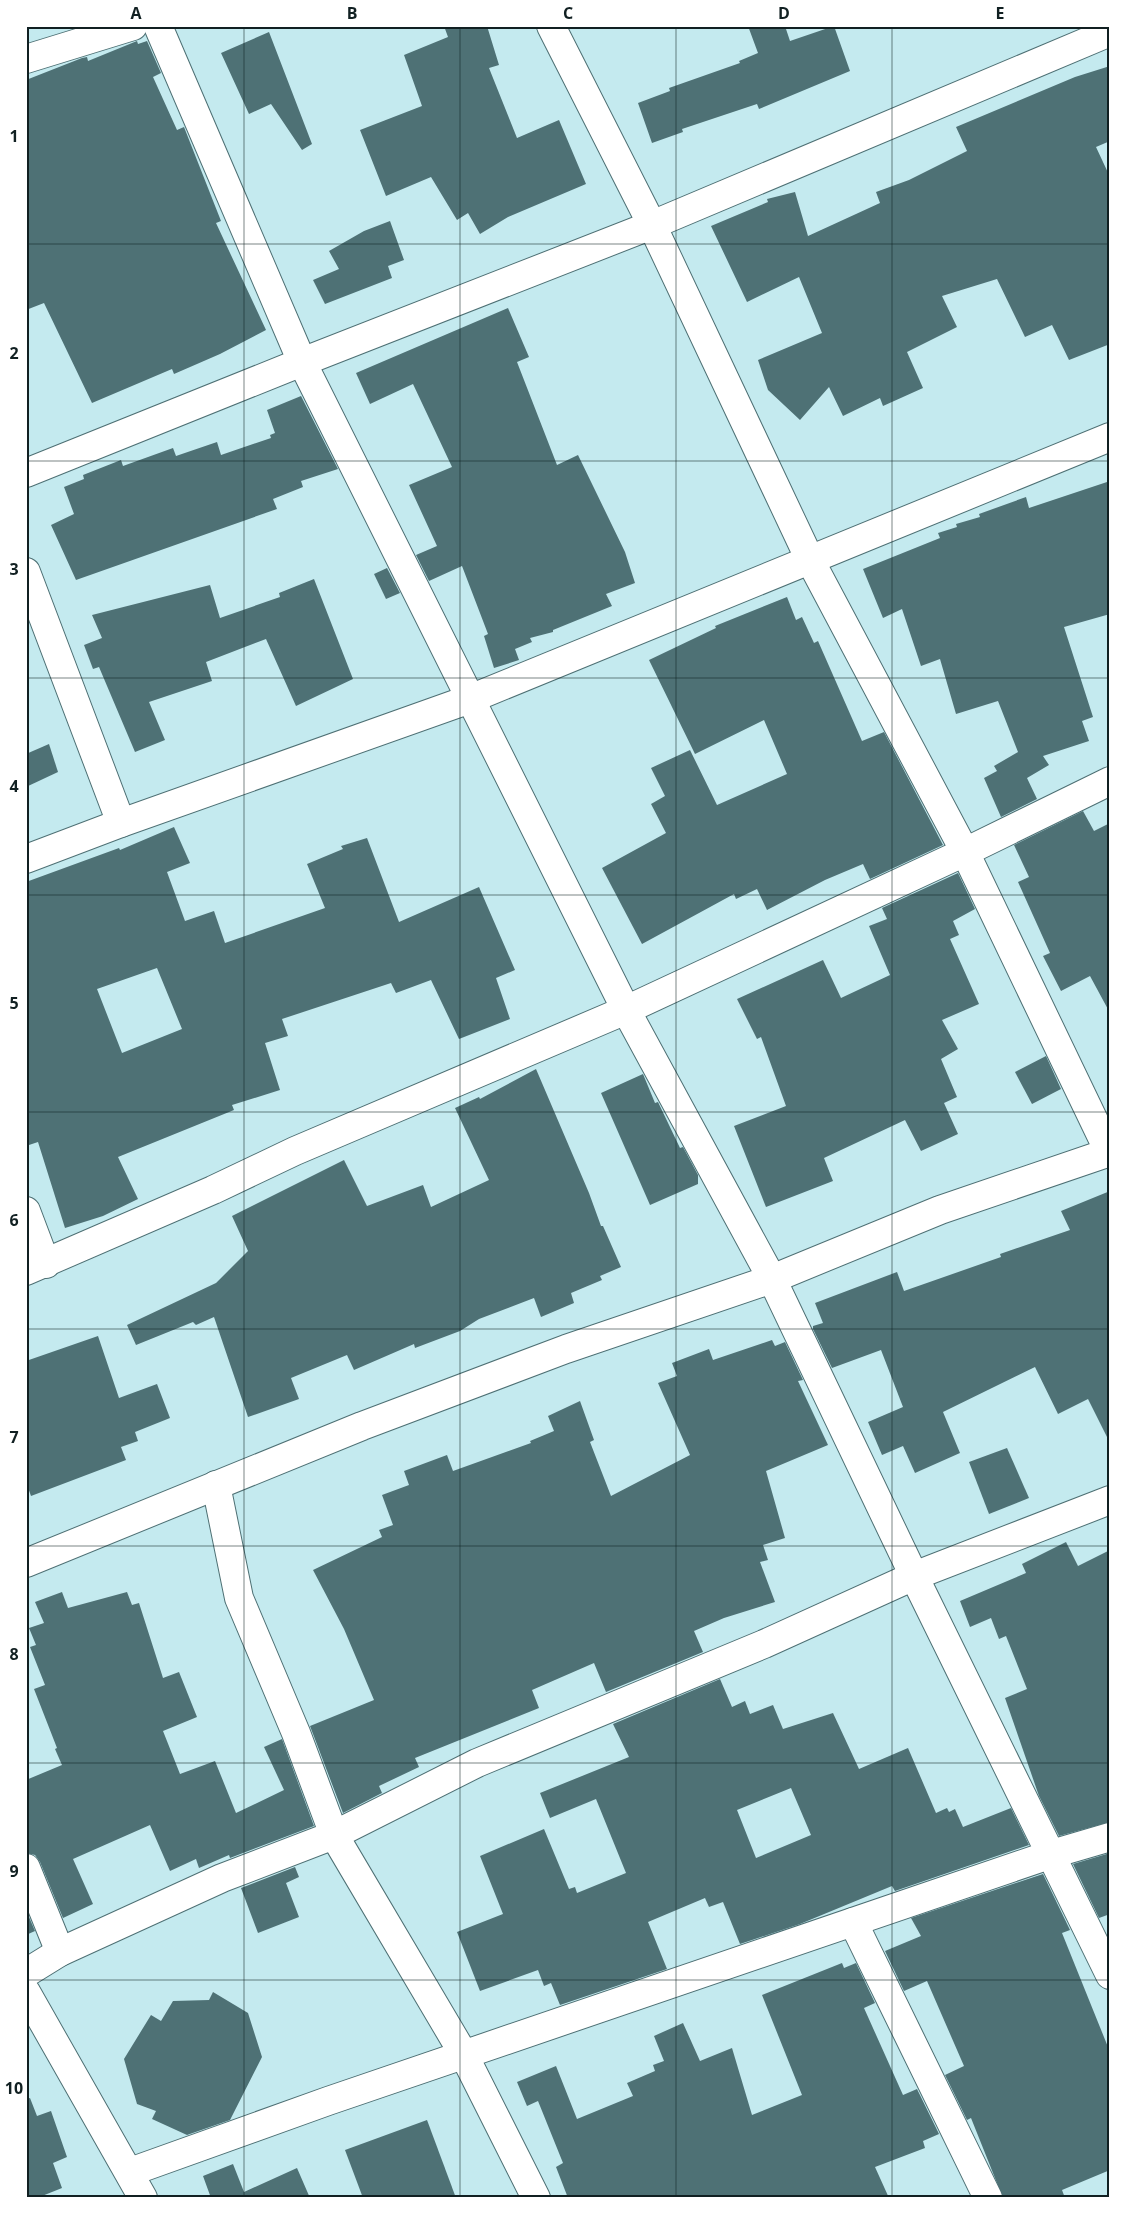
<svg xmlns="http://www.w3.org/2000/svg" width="1136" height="2224" viewBox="0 0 1136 2224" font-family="'Open Sans',sans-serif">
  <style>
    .building { fill: #4e7175; fill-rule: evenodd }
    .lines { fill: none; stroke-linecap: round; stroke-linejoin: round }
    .minor-casing { stroke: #4e7074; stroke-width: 30 }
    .tertiary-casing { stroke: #4e7074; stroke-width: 30 }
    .minor { stroke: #fff; stroke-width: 28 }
    .tertiary { stroke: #fff; stroke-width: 28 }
    .grid { fill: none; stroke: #112022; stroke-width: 1; stroke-opacity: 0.55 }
    .neatline { fill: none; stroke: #112022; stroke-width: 2 }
    .grid-label { font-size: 16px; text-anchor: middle; font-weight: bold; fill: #112022 }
  </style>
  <rect width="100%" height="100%" fill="#c4eaef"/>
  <g class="building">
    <path d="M444 26H487L499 65 489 68 517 138 559 120 586 184 508 217 480 234 468 213 457 220 431 177 386 196 360 130 422 106 404 55 448 37Z"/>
    <path d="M748 26H785L790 41 834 26 850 71 759 109 757 104 682 129 683 132 652 143 638 103 670 91 669 88 740 63 739 61 758 53Z"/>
    <path d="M269 32 312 144 302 150 271 104 249 114 221 53Z"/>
    <path d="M137 41 138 44 147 41 161 73 153 77 177 130 184 127 221 221 216 223 266 330 220 354 174 374 172 369 92 403 44 303 26 310V80L82 58 87 57 88 61Z"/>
    <path d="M1110 66V141L1096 147 1110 177V344L1069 360 1052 325 1025 337 997 279 942 296 957 327 907 352 923 388 883 406 880 398 843 416 829 387 800 420 768 390 758 360 822 333 799 277 747 302 711 226 768 202 767 199 795 192 808 236 880 203 876 192 909 180 967 151 956 127 1075 77Z"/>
    <path d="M390 221 404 260 388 266 392 278 325 304 313 280 339 269 329 251 364 231Z"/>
    <path d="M508 308 529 357 517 362 557 465 578 455 625 552 635 583 606 594 612 606 553 630V632L530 638 532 642 515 649 519 660 494 668 484 636 488 634 462 566 429 581 416 555 437 546 409 485 452 467 413 384 370 404 356 373Z"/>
    <path d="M301 396 338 469 301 481 303 487 273 499 277 509 76 580 51 525 74 514 64 487 84 479 83 475 121 460 123 466 173 448 176 456 217 442 221 455 271 438 270 435 275 433 267 410Z"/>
    <path d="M1110 481V614L1064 627 1093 717 1082 721 1089 741 1043 756 1049 765 1027 778 1037 799 1001 817 984 778 997 771 994 766 1018 752 998 701 956 714 940 659 921 666 902 609 883 618 863 569 940 538 938 533 957 527 956 524 980 517 979 514 1026 497 1029 508Z"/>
    <path d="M387 568 400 593 386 599 374 574Z"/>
    <path d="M314 579 353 679 296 706 266 639 206 662 212 681 149 702 165 740 135 752 99 667 93 669 84 645 102 638 92 615 210 585 220 618 280 597 279 593Z"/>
    <path d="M787 597 796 620 802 617 814 643 818 641 862 741 884 732 943 845 870 879 863 864 825 880 767 910 757 889 736 899 734 894 642 944 602 868 666 833 651 804 665 796 651 768 690 750 717 805 787 774 764 720 695 754 649 660 716 628 715 626Z"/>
    <path d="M49 744 58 772 26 787V754Z"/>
    <path d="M1083 811 1094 831 1110 823V1013L1090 976 1061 991 1043 956 1050 953 1018 882 1029 877 1014 845Z"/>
    <path d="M174 827 190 863 167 872 185 921 214 911 225 943 325 908 307 864 343 849 341 846 367 838 399 922 479 887 515 970 496 978 510 1019 459 1039 431 980 396 993 391 983 282 1019 288 1036 265 1043 280 1090 232 1105 234 1110 118 1157 138 1199 103 1216 65 1228 38 1142 26 1146V882L119 848 120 850ZM157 968 182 1029 122 1053 97 989Z"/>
    <path d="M958 873 975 909 953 921 959 935 950 939 979 1004 942 1020 958 1049 941 1059 957 1097 944 1103 958 1134 921 1151 905 1120 824 1158 833 1181 766 1207 734 1126 786 1106 761 1037 757 1039 737 999 823 960 841 998 890 975 869 926 887 919 882 908Z"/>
    <path d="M1046 1056 1061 1089 1032 1104 1015 1072Z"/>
    <path d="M536 1069 589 1193 601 1226H603L621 1267 600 1276 602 1280 571 1293 574 1303 541 1317 534 1298 479 1319 460 1331 415 1348 414 1344 354 1370 347 1355 291 1378 299 1399 248 1417 214 1317 196 1325 193 1322 136 1345 127 1325 216 1283 248 1251 232 1216 344 1160 367 1206 423 1185 431 1207 489 1180 455 1108 479 1097 480 1099Z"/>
    <path d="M643 1074 655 1103 658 1102 680 1148 683 1147 698 1175V1184L650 1205 601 1093Z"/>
    <path d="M1110 1191V1443L1088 1399 1058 1414 1035 1367 943 1412 960 1453 915 1473 903 1446 882 1455 868 1422 903 1407 881 1350 832 1368 813 1329V1326L823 1323 815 1303 897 1272 904 1291 1001 1257 1000 1254 1070 1230 1061 1211Z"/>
    <path d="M98 1336 119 1398 157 1384 170 1418 135 1432 138 1441 121 1447 126 1460 31 1496 26 1482V1361Z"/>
    <path d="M772 1340 775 1346 785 1342 803 1380 798 1381 828 1445 766 1471 785 1538 763 1545 768 1560 760 1562 775 1602 724 1618 694 1631 703 1652 606 1692 594 1663 532 1690 539 1708 415 1758 419 1767 379 1786 382 1793 343 1813 310 1726 374 1700 344 1629 313 1570 382 1537 379 1530 393 1525 382 1495 409 1485 404 1471 447 1455 453 1471 531 1443 530 1441 554 1431 548 1416 580 1401 594 1440 590 1442 611 1496 690 1455 658 1383 677 1376 672 1363 709 1349 713 1360Z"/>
    <path d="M1007 1448 1029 1498 989 1514 969 1462Z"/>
    <path d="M1066 1542 1078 1566 1110 1550V1822L1059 1836 1039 1796 1005 1698 1027 1689 1006 1636 999 1639 991 1618 970 1627 960 1601 1026 1573 1022 1564Z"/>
    <path d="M62 1592 68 1608 127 1592 132 1605 139 1603 163 1678 179 1672 197 1717 163 1731 180 1774 215 1761 236 1813 284 1790 264 1747 282 1739 314 1826 230 1858 229 1855 199 1868 196 1859 170 1871 150 1825 73 1859 93 1904 63 1918 40 1862 35 1855 26 1853V1780L62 1765 55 1749 57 1748 34 1689 45 1685 30 1647 36 1645 29 1628 44 1623 35 1602Z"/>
    <path d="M720 1679 732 1707 745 1701 750 1714 773 1705 783 1729 833 1713 859 1769 908 1748 936 1813 947 1808 949 1812 955 1809 963 1827 1011 1808 1029 1845 895 1891 892 1886 800 1924 740 1944 723 1902 709 1907 705 1898 648 1922 667 1969 560 2005 551 1983 544 1986 538 1970 480 1991 457 1932 503 1914 480 1856 544 1829 569 1889 575 1887 577 1893 626 1873 596 1799 550 1818 540 1793 629 1757 613 1724ZM791 1788 811 1835 756 1858 737 1810Z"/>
    <path d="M1110 1853V1914L1099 1918 1073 1864Z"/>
    <path d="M295 1867 299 1877 286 1883 299 1917 258 1933 241 1888Z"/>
    <path d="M1043 1874 1070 1930 1062 1933 1110 2052V2170L1062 2190 1065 2198H1003L971 2118 967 2120 945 2075 964 2066 927 1981 904 1991 885 1951 921 1936 911 1918Z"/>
    <path d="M26 1910 35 1931 26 1935Z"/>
    <path d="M842 1963 844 1968 856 1963 875 2003 864 2008 903 2095 917 2089 939 2134 923 2141 925 2148 875 2167 889 2198H568L556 2167 563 2163 538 2101 527 2106 517 2082 556 2066 577 2119 633 2096 627 2083 655 2071 653 2065 664 2061 654 2036 683 2023 700 2061 732 2048 752 2115 802 2095 762 1995Z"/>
    <path d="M213 1992 248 2013 262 2057 230 2120 187 2135 152 2119 156 2111 137 2104 124 2059 151 2015 161 2021 173 2001 209 2000Z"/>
    <path d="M30 2098 37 2116 51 2111 67 2157 53 2163 62 2188 37 2198H26V2099Z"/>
    <path d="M427 2120 456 2198H363L345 2150Z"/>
    <path d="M233 2164 244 2192 297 2168 310 2198H211L203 2176Z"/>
  </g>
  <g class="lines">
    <g class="minor-casing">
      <g id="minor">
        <path d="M158 26 302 362 626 1010 772 1279 914 1576 1110 1975"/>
        <path d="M551 26 652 225 810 560 965 852 1110 1154"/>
        <path d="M26 59 133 26"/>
        <path d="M26 473 302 362 652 225 1110 32"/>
        <path d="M26 572 121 823"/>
        <path d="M26 859 121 823 470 699 1110 437"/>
        <path d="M26 1211 46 1264"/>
        <path d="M26 1271 213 1190 295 1151 626 1010 965 852 1110 781"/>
        <path d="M216 1485 239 1598 296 1733 334 1835 464 2055 536 2198"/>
        <path d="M26 1868 60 1952"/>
        <path d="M853 1922 988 2198"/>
        <path d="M26 1973 60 1952 222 1878 334 1835 477 1763 764 1644 914 1576 1110 1500"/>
        <path d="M26 1992 143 2198"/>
        <path d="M130 2172 328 2101 1052 1854 1110 1837"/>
      </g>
    </g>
    <g class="tertiary-casing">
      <path id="tertiary" d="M26 1563 362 1426 566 1349 772 1279 940 1210 1110 1152"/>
    </g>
    <use href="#minor" class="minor"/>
    <use href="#tertiary" class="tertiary"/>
  </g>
  <path class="grid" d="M244 26V2198M460 26V2198M676 26V2198M892 26V2198M26 244H1110M26 461H1110M26 678H1110M26 895H1110M26 1112H1110M26 1329H1110M26 1546H1110M26 1763H1110M26 1980H1110"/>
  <rect width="1136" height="2224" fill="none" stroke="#ffffff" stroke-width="55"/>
  <rect x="28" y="28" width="1080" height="2168" class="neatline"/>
  <g class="grid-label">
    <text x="136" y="19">A</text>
    <text x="352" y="19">B</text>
    <text x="568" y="19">C</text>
    <text x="784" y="19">D</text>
    <text x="1000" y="19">E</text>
    <text x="14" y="142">1</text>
    <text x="14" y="359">2</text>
    <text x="14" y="575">3</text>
    <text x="14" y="792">4</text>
    <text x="14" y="1009">5</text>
    <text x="14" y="1226">6</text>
    <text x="14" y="1443">7</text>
    <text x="14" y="1660">8</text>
    <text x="14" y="1877">9</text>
    <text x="14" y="2094">10</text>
  </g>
</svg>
